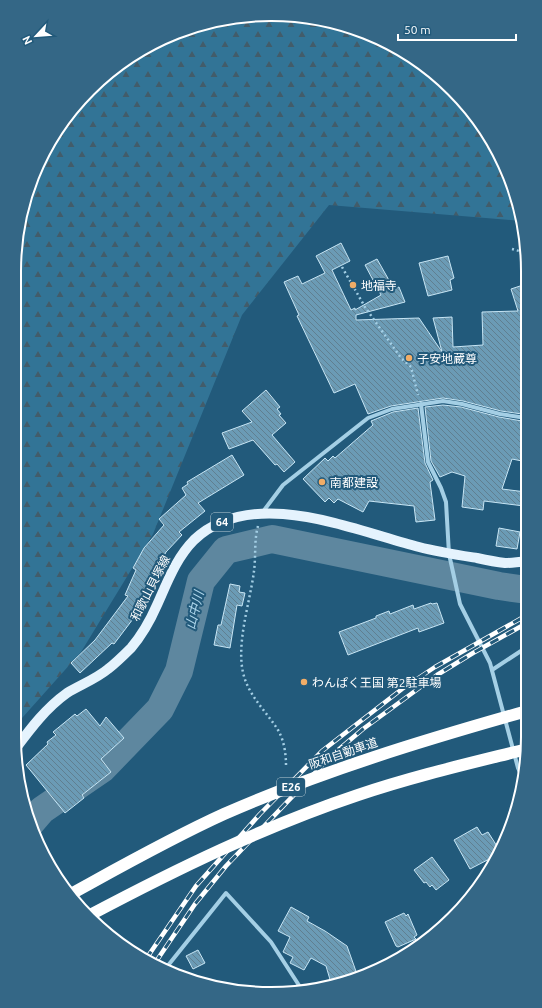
<svg xmlns="http://www.w3.org/2000/svg" width="542" height="1008" viewBox="0 0 542 1008" font-family="Ubuntu,'Noto Sans JP',sans-serif">
  <style>
    .forest { fill: url(#forest-firs) }
    .lines { fill: none; stroke-linecap: round; stroke-linejoin: round }
    .river { stroke: #5e879f; stroke-width: 28 }
    .building { fill: url(#building-back-hatch); stroke: #c7e5f4 }
    .path { stroke: #a4cfe5; stroke-width: 2.5; stroke-dasharray: 2 3; stroke-linecap: butt }
    .street { stroke: #a4cfe5; stroke-width: 4 }
    .primary { stroke: #e5f3fd; stroke-width: 10 }
    .rail-casing { stroke: #fff; stroke-width: 4.5 }
    .rail { stroke: #225a7b; stroke-width: 3; stroke-dasharray: 9; stroke-linecap: butt }
    .highway-bridge { stroke: #fff; stroke-width: 12 }
    .poi-dot { fill: #f1ad67; stroke: #225a7b; stroke-width: 1.5 }
    .labels { text-anchor: middle; dominant-baseline: central; stroke-width: 4; stroke-linejoin: round; paint-order: stroke }
    .shield { fill: #225a7b; stroke: #bdced7; stroke-width: 1 }
    .shield-label { font-size: 11px; font-weight: bold; fill: #fff }
    .poi-label { font-size: 12px; fill: #fff; stroke: #225a7b; text-anchor: start }
    .street-label { font-size: 12px; fill: #fff; stroke: #225a7b }
    .water-label { font-size: 13px; font-style: italic; fill: #b0d8ed; stroke: #225a7b }
    .rim { fill: none; stroke: #fff; stroke-width: 2 }
  </style>
  <defs>
    <pattern id="forest-firs" width="22" height="20" patternUnits="userSpaceOnUse"><rect width="22" height="20" fill="#327496"/><path d="M5 1l3.5 6h-7zM16 11l3.5 6h-7z" fill="#425c6a"/></pattern>
    <pattern id="building-back-hatch" width="6" height="6" patternUnits="userSpaceOnUse"><rect width="6" height="6" fill="#6b9bb5"/><path d="M-1 5l2 2M0 0l6 6M5-1l2 2" fill="none" stroke="#607f90"/></pattern>
  </defs>
  <rect width="100%" height="100%" fill="#225a7b"/>
  <path class="forest" d="M304 16 399 48 441 78 485 128 514 188 522 221 329 205 242 315 153 534 81 652 14 727 15 254 23 204 48 143 114 67 204 23Z"/>
  <g class="lines">
    <path class="river" d="M30 824 42 810 102 769 160 709 179 671 201 581 226 550 272 539 499 586 527 590"/>
  </g>
  <g class="building">
    <path d="M341 243 350 261 332 270 351 310 355 308V310L381 295 365 265 377 259 394 289 399 287 405 302 356 315V320L419 318 442 352 433 318 452 317 453 347 483 345 482 312 518 311 511 289 526 284V360H524L526 374 522 414 501 411 463 401 443 398 391 406 368 414 355 384 334 393 297 316 299 315 284 282 298 276 302 284 325 273 316 256Z"/>
    <path d="M448 256 454 278 450 280 452 290 428 296 419 263Z"/>
    <path d="M266 390 280 407 277 409 281 414 279 415 286 423 272 435 295 462 284 472 277 464 275 465 253 440 229 449 222 433 252 422 242 411Z"/>
    <path d="M443 405 461 407 499 417 522 421 521 428 526 429 527 462 512 459 502 489 526 492 524 506 484 501 483 510 462 507 465 476 452 472 440 477 431 461 425 407Z"/>
    <path d="M418 408 425 463 433 480 430 482 435 520 416 522 414 506 369 501 363 512 338 499 334 503 329 498 325 502 303 479 325 458 328 461 333 456 335 458 373 425 371 421 393 412Z"/>
    <path d="M232 455 244 475 198 503 205 511 179 532 182 535 166 552 144 594 148 596 141 612 139 611 114 644 112 643 80 673 71 663 95 640 128 596 125 595 136 570 133 568 144 548 164 525 159 519 186 495 182 488 188 484 187 482Z"/>
    <path d="M499 528 520 532 517 549 496 546Z"/>
    <path d="M230 584 240 586 239 592 245 593 242 606 237 605 230 648 214 645 218 625H221Z"/>
    <path d="M431 603 432 604 437 603 444 623 419 632 418 628 348 655 339 632 376 618V616L389 611 390 614 413 605 414 609Z"/>
    <path d="M86 709 100 726 106 717 124 738 101 759 111 772 82 795 84 798 65 813 26 765 48 744 47 742 56 735 53 732 75 714 77 716Z"/>
    <path d="M477 827 482 835 488 832 500 851 499 854 470 869 454 840Z"/>
    <path d="M432 857 449 880 436 890 432 885 430 887 426 882 424 883 414 870Z"/>
    <path d="M291 907 309 917 307 921 325 931 347 946 358 977 331 983 326 966 311 958 304 970 290 963 293 957 283 952 290 937 278 931Z"/>
    <path d="M404 913 406 916 408 914 417 935 414 937 416 939 398 947 396 946 385 922Z"/>
    <path d="M198 950 205 963 193 969 186 956Z"/>
  </g>
  <g class="lines">
    <g class="path">
      <path d="M518 229 526 236"/>
      <path d="M512 249 519 251 526 259"/>
      <path d="M342 267 365 307 401 358 411 367 418 395"/>
      <path d="M258 526C254 540 256 556 254 571 250 604 233 651 246 682 253 700 268 714 278 730 284 740 286 754 286 765"/>
    </g>
    <g class="street">
      <path d="M421 404 428 462 441 488 446 502 449 554 460 604 490 663 518 768 523 779"/>
      <path d="M262 513 283 485 368 418 392 409 443 401 462 404 500 414 526 418"/>
      <path d="M492 670 527 647"/>
      <path d="M166 968 226 893 271 942 302 990"/>
    </g>
    <path class="primary" d="M16 748C31 728 46 708 67 693 80 685 96 679 108 669 116 663 124 655 131 648 142 635 150 621 157 605 167 583 176 558 194 540 252 485 353 530 419 547 438 552 458 555 477 558 486 560 496 562 505 563 512 563 520 562 527 561"/>
    <g class="rail-casing">
      <g id="rail">
        <path d="M146 959 196 886 260 814 322 751 402 689 435 667 527 615"/>
        <path d="M155 963 195 904 226 866 331 756 363 729 437 675 473 653 527 623"/>
      </g>
    </g>
    <use href="#rail" class="rail"/>
    <g class="highway-bridge">
      <path d="M69 895C120 867 171 838 224 814 322 771 424 740 527 711"/>
      <path d="M90 915C177 869 265 826 358 795 414 776 471 763 527 749"/>
    </g>
  </g>
  <g class="poi-dot">
    <circle cx="353" cy="285" r="4"/>
    <circle cx="409" cy="358" r="4"/>
    <circle cx="322" cy="482" r="4"/>
    <circle cx="304" cy="682" r="4"/>
  </g>
  <g class="labels">
    <g class="shield">
      <rect x="211" y="513" width="22" height="18" rx="3"/>
      <rect x="277" y="778" width="28" height="18" rx="3"/>
    </g>
    <g class="shield-label">
      <text x="222" y="522">64</text>
      <text x="291" y="787">E26</text>
    </g>
    <g class="poi-label">
      <text x="361" y="285">地福寺</text>
      <text x="417" y="358">子安地蔵尊</text>
      <text x="330" y="482">南都建設</text>
      <text x="312" y="682">わんぱく王国 第2駐車場</text>
    </g>
    <g class="street-label">
      <text transform="translate(150 588) rotate(-63)">和歌山貝塚線</text>
      <text transform="translate(343 753) rotate(-19)">阪和自動車道</text>
    </g>
    <g class="water-label">
      <text transform="translate(194 610) rotate(-76)">山中川</text>
    </g>
  </g>
  <path d="M0 0H542V1008H0ZM271 21H271A250 250 0 0 1 521 271V737A250 250 0 0 1 271 987H271A250 250 0 0 1 21 737V271A250 250 0 0 1 271 21Z" fill="#346786" fill-rule="evenodd"/>
  <path class="rim" d="M271 21H271A250 250 0 0 1 521 271V737A250 250 0 0 1 271 987H271A250 250 0 0 1 21 737V271A250 250 0 0 1 271 21Z"/>
  <g transform="translate(36 36) rotate(244)" stroke="#225a7b" stroke-width="3" paint-order="stroke">
  <path d="M0-3L7 15L0 10L-7 15Z" fill="#ffffff"/>
  <text y="-6" font-size="11" font-weight="bold" text-anchor="middle" fill="#ffffff">N</text>
  </g>
  <path d="M398 34v6h118v-6" fill="none" stroke="#ffffff" stroke-width="2"/>
  <text x="404" y="34" font-size="12" fill="#ffffff" stroke="#225a7b" stroke-width="3" paint-order="stroke">50 m</text>
</svg>
